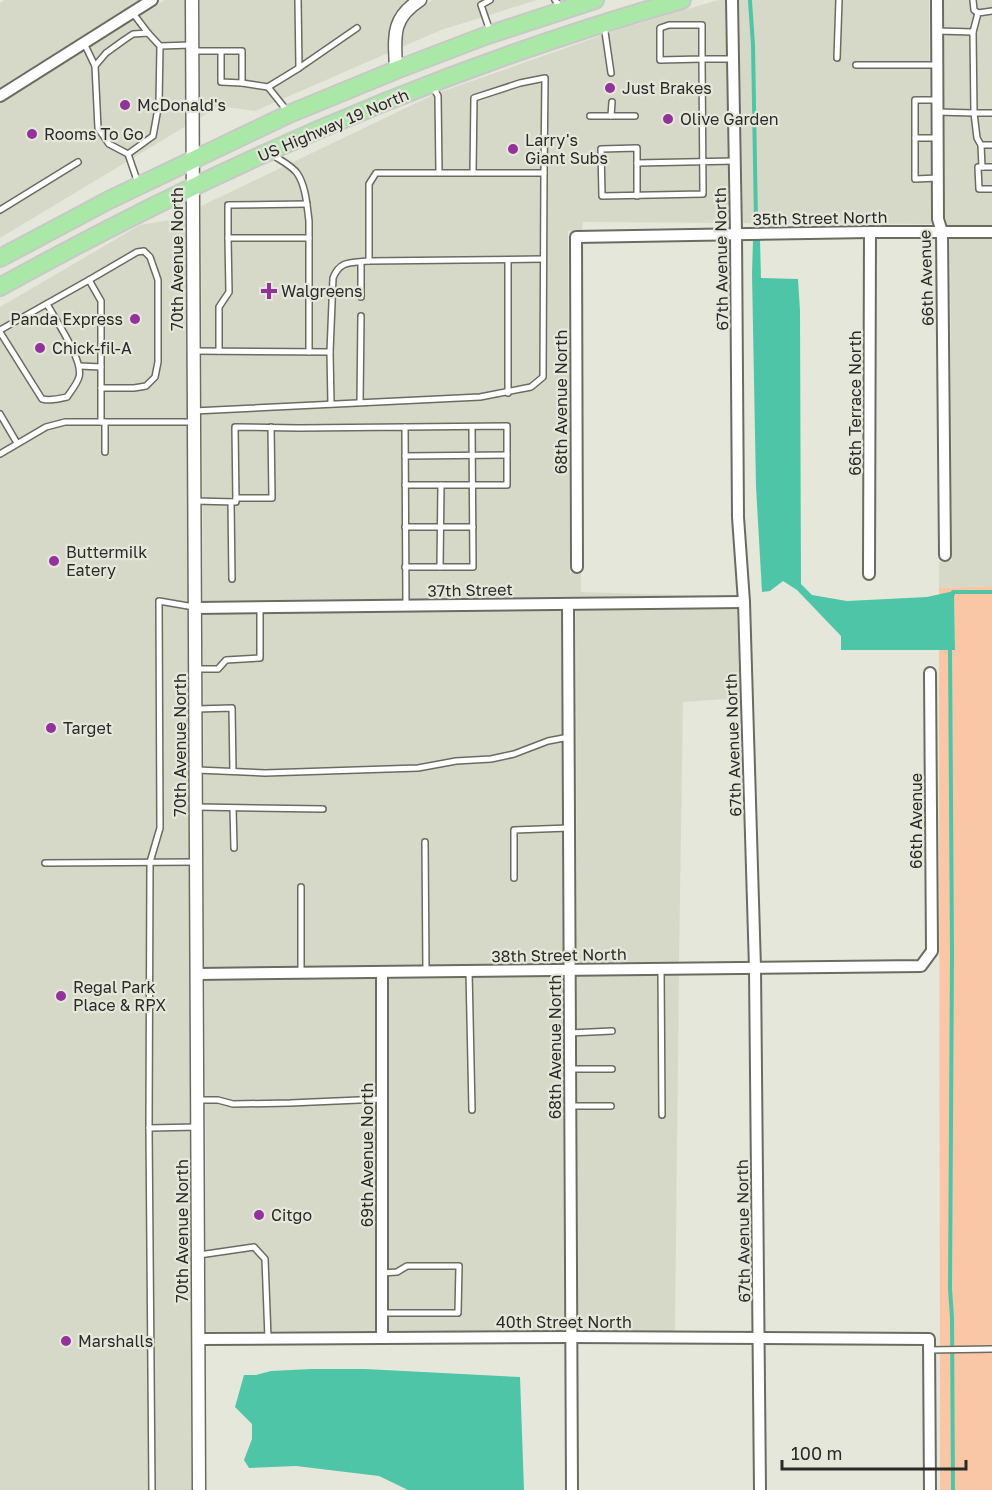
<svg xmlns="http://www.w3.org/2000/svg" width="992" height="1490" viewBox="0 0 992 1490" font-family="'Golos Text',sans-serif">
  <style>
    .built { fill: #d7d9c8 }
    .green { fill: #fac7a6 }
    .water { fill: #4fc5a7 }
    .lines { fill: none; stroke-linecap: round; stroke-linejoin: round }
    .stream { stroke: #4fc5a7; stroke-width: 4 }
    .service-casing { stroke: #6a6c62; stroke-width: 8 }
    .minor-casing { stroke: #6a6c62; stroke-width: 14 }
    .tertiary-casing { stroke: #6a6c62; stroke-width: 15 }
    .trunk-casing { stroke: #c8c8c7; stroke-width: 20 }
    .service { stroke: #fff; stroke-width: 5 }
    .minor { stroke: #fff; stroke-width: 10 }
    .tertiary { stroke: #fff; stroke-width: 12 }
    .trunk { stroke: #aae8a8; stroke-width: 16 }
    .poi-dot { fill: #92339b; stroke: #e5e7db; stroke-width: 2 }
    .labels { text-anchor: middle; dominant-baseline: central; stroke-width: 4.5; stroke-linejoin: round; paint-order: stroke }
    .poi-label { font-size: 16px; fill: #2a2b27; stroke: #e5e7db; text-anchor: start }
    .street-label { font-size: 16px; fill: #2a2b27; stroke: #e5e7db }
  </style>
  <rect width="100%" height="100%" fill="#e5e7db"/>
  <g class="built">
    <path d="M4 0H140L0 88V3Z"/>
    <path d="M165 0H185L186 126 0 238V104Z"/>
    <path d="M200 0H408L404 3V4L396 12 390 25 388 53 255 111 219 106 200 118Z"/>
    <path d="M433 0H537L441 30 402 47 404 27 409 19 418 9Z"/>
    <path d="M718 0H725L729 223 583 222 582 230 568 231 570 573H581V592L710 596 203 601 201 206 435 94 623 28Z"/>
    <path d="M739 0H929L931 219 932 224 743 223Z"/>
    <path d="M944 0H992V226H948L945 218Z"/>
    <path d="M187 213 192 1490H0V307L140 225 175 219Z"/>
    <path d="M950 238 992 239V586L939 588V562L952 561Z"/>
    <path d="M737 608 740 698 683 702 679 962 577 963 576 610Z"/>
    <path d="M561 610 563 964 204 968 203 614Z"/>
    <path d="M679 975 675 1332 578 1331 577 976Z"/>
    <path d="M563 976 564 1331H389V978Z"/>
    <path d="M375 978V1331H206L205 980Z"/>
  </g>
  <path class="green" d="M992 586V1490H940L939 650 955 649 954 592 939 595V588Z"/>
  <g class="water">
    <path d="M760 239 761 278 798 279 800 311 801 584 812 595 847 601 927 597 954 591 955 650H841V636L797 590 783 581 770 591 762 592 756 487 752 274 753 240Z"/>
    <path d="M311 1369H365L520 1377 524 1490H408L379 1476 296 1466 249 1468 244 1460 252 1439V1424L235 1407 244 1375H256L271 1371Z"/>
  </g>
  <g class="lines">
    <g class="stream">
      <path d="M750 1 753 45 756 223"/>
      <path d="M953 594V592H992"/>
      <path d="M950 647 952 954 950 1289 952 1317 953 1490"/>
    </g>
    <g class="service-casing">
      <g id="service">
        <path d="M298 0 299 68"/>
        <path d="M490 0 481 5 490 31"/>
        <path d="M555 0 562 9"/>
        <path d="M973 0 974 10 978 13"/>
        <path d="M132 12 148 33"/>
        <path d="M604 25 611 73"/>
        <path d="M669 25H702V59L660 60V28Z"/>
        <path d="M937 31 973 32 978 13 992 11"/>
        <path d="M84 43 95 66"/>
        <path d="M160 46 159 103 153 136 128 154 109 144 98 128 95 66 106 53 124 40 133 34 148 33 160 46 191 45"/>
        <path d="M193 51H242V83L221 82V51"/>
        <path d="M837 58 839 0"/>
        <path d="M733 59H702L703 194 602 196 601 149 637 148V163L735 161"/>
        <path d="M856 65H937"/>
        <path d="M242 83 268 87 299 68 357 28"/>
        <path d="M432 85 438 96 439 172"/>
        <path d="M268 87 288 112"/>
        <path d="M937 100H915V179L938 178"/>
        <path d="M937 112 974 113 973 32"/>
        <path d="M992 113H974L977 138 981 145H992"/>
        <path d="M590 116H635"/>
        <path d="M611 116 612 102"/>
        <path d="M915 138H937"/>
        <path d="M981 145 982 167"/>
        <path d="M128 154 138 183"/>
        <path d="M273 155C280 160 292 166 297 173 306 186 307 206 309 221V352"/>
        <path d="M637 163V196"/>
        <path d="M992 167H978L979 189H992"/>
        <path d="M473 172 474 98 520 83 545 78 544 173"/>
        <path d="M307 204 228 205V238H309"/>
        <path d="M0 210 78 162"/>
        <path d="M508 260V393"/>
        <path d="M369 261 543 259"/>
        <path d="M89 280 137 252 144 251 150 257 158 280V362L155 377 146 386 134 388H101"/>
        <path d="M361 297V262"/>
        <path d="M0 330 89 280 101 301V422"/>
        <path d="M0 332 42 399C51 401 58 399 67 397 71 391 77 384 79 377 84 361 55 319 47 304"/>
        <path d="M194 351 330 352 333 278C340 260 351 263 369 261V184L376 173H544L543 377 531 387 480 397 194 411"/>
        <path d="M219 351V307L229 292 228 238"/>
        <path d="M330 352 331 404"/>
        <path d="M80 366 101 367"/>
        <path d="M360 402 361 316"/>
        <path d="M0 414 17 443"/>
        <path d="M105 422V452"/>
        <path d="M405 427 507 426V485H405"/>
        <path d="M0 454 46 427 65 422H194"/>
        <path d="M405 456 507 455"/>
        <path d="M236 498H272L271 427"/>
        <path d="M195 501 236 502 235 427 299 428 405 427 406 605"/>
        <path d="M231 502 232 579"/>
        <path d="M405 527H473"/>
        <path d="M405 567H473L472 427"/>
        <path d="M440 567 441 485"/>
        <path d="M196 669H218L226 660 260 658V607"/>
        <path d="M196 709 232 708 233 771"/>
        <path d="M197 770 265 773 418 768 456 761 491 759 514 754 548 741 569 737"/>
        <path d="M197 807 323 809"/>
        <path d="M233 808 234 848"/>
        <path d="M425 842 426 971"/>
        <path d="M45 863 197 862"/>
        <path d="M514 878V830L569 828"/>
        <path d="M661 969 662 1115"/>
        <path d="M469 971 472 1110"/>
        <path d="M301 973V887"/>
        <path d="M570 1033 612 1031"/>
        <path d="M570 1069H612"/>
        <path d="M198 1100H218L233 1104 290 1103 382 1099"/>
        <path d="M570 1106H611"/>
        <path d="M149 1128 198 1127"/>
        <path d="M199 1255 254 1247 265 1259 268 1338"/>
        <path d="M382 1273 397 1272 407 1266H459L458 1313H382"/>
        <path d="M929 1350 992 1349"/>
        <path d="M152 1490 149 1128 150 862 160 828 159 601 194 607"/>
      </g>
    </g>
    <g class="minor-casing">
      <g id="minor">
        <path d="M732 0 736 233 738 517 744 602 755 968 760 1490"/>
        <path d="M937 0 938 219 942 232 945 555"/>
        <path d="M0 96 152 0"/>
        <path d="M577 567 576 237 870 232H992"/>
        <path d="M869 574 870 232"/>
        <path d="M568 604 572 1490"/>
        <path d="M196 608 744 602"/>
        <path d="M197 974 921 966 932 951 930 673"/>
        <path d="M382 1338V972"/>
        <path d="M199 1339 571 1337 929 1339 930 1490"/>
      </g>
    </g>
    <g class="tertiary-casing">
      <g id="tertiary">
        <path d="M192 0 199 1490"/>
        <path d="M396 70C395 38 390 19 420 0"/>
      </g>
    </g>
    <g class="trunk-casing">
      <g id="trunk">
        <path d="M0 258 109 200 289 114 396 70 485 36 595 0"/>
        <path d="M0 287C216 167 444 67 682 0"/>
      </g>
    </g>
    <use href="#service" class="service"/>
    <use href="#minor" class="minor"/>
    <use href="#tertiary" class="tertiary"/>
    <use href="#trunk" class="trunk"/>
  </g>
  <g class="poi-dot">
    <circle cx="610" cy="88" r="6"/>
    <circle cx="125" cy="105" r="6"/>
    <circle cx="668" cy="119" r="6"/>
    <circle cx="32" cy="134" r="6"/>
    <circle cx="513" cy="149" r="6"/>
    <path d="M266 282h6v6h6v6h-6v6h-6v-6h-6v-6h6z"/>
    <circle cx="135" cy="319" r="6"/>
    <circle cx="40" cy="348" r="6"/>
    <circle cx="54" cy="561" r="6"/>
    <circle cx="51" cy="728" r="6"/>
    <circle cx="61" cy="996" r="6"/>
    <circle cx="259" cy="1215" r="6"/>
    <circle cx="66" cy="1341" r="6"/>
  </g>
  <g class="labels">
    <g class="poi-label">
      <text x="622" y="88">Just Brakes</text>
      <text x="137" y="105">McDonald's</text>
      <text x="680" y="119">Olive Garden</text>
      <text x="44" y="134">Rooms To Go</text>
      <text x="525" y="140">Larry's<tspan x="525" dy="18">Giant Subs</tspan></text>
      <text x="281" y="291">Walgreens</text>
      <text x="123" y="319" text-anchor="end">Panda Express</text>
      <text x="52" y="348">Chick-fil-A</text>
      <text x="66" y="552">Buttermilk<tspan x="66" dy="18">Eatery</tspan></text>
      <text x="63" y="728">Target</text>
      <text x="73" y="987">Regal Park<tspan x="73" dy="18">Place &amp; RPX</tspan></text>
      <text x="271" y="1215">Citgo</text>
      <text x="78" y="1341">Marshalls</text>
    </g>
    <g class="street-label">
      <text transform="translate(333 125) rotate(-23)">US Highway 19 North</text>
      <text transform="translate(820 218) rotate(-1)">35th Street North</text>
      <text transform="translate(177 259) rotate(-90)">70th Avenue North</text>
      <text transform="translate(721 259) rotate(-91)">67th Avenue North</text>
      <text transform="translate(926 278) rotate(-92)">66th Avenue</text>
      <text transform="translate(561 402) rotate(-90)">68th Avenue North</text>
      <text transform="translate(855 403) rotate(-90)">66th Terrace North</text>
      <text transform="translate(470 590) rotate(-1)">37th Street</text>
      <text transform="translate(180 745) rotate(-90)">70th Avenue North</text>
      <text transform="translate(733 745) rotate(-92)">67th Avenue North</text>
      <text transform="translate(916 821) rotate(-90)">66th Avenue</text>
      <text transform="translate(559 955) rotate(-1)">38th Street North</text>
      <text transform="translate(555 1047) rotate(-90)">68th Avenue North</text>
      <text transform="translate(367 1155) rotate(-90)">69th Avenue North</text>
      <text transform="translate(182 1231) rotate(-90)">70th Avenue North</text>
      <text transform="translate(743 1231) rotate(-91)">67th Avenue North</text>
      <text x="564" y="1322">40th Street North</text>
    </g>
  </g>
  <path d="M782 1460v9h184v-9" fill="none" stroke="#2a2b27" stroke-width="3"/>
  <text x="791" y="1460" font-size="18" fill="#2a2b27" stroke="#e5e7db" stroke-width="4.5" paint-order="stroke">100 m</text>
</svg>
